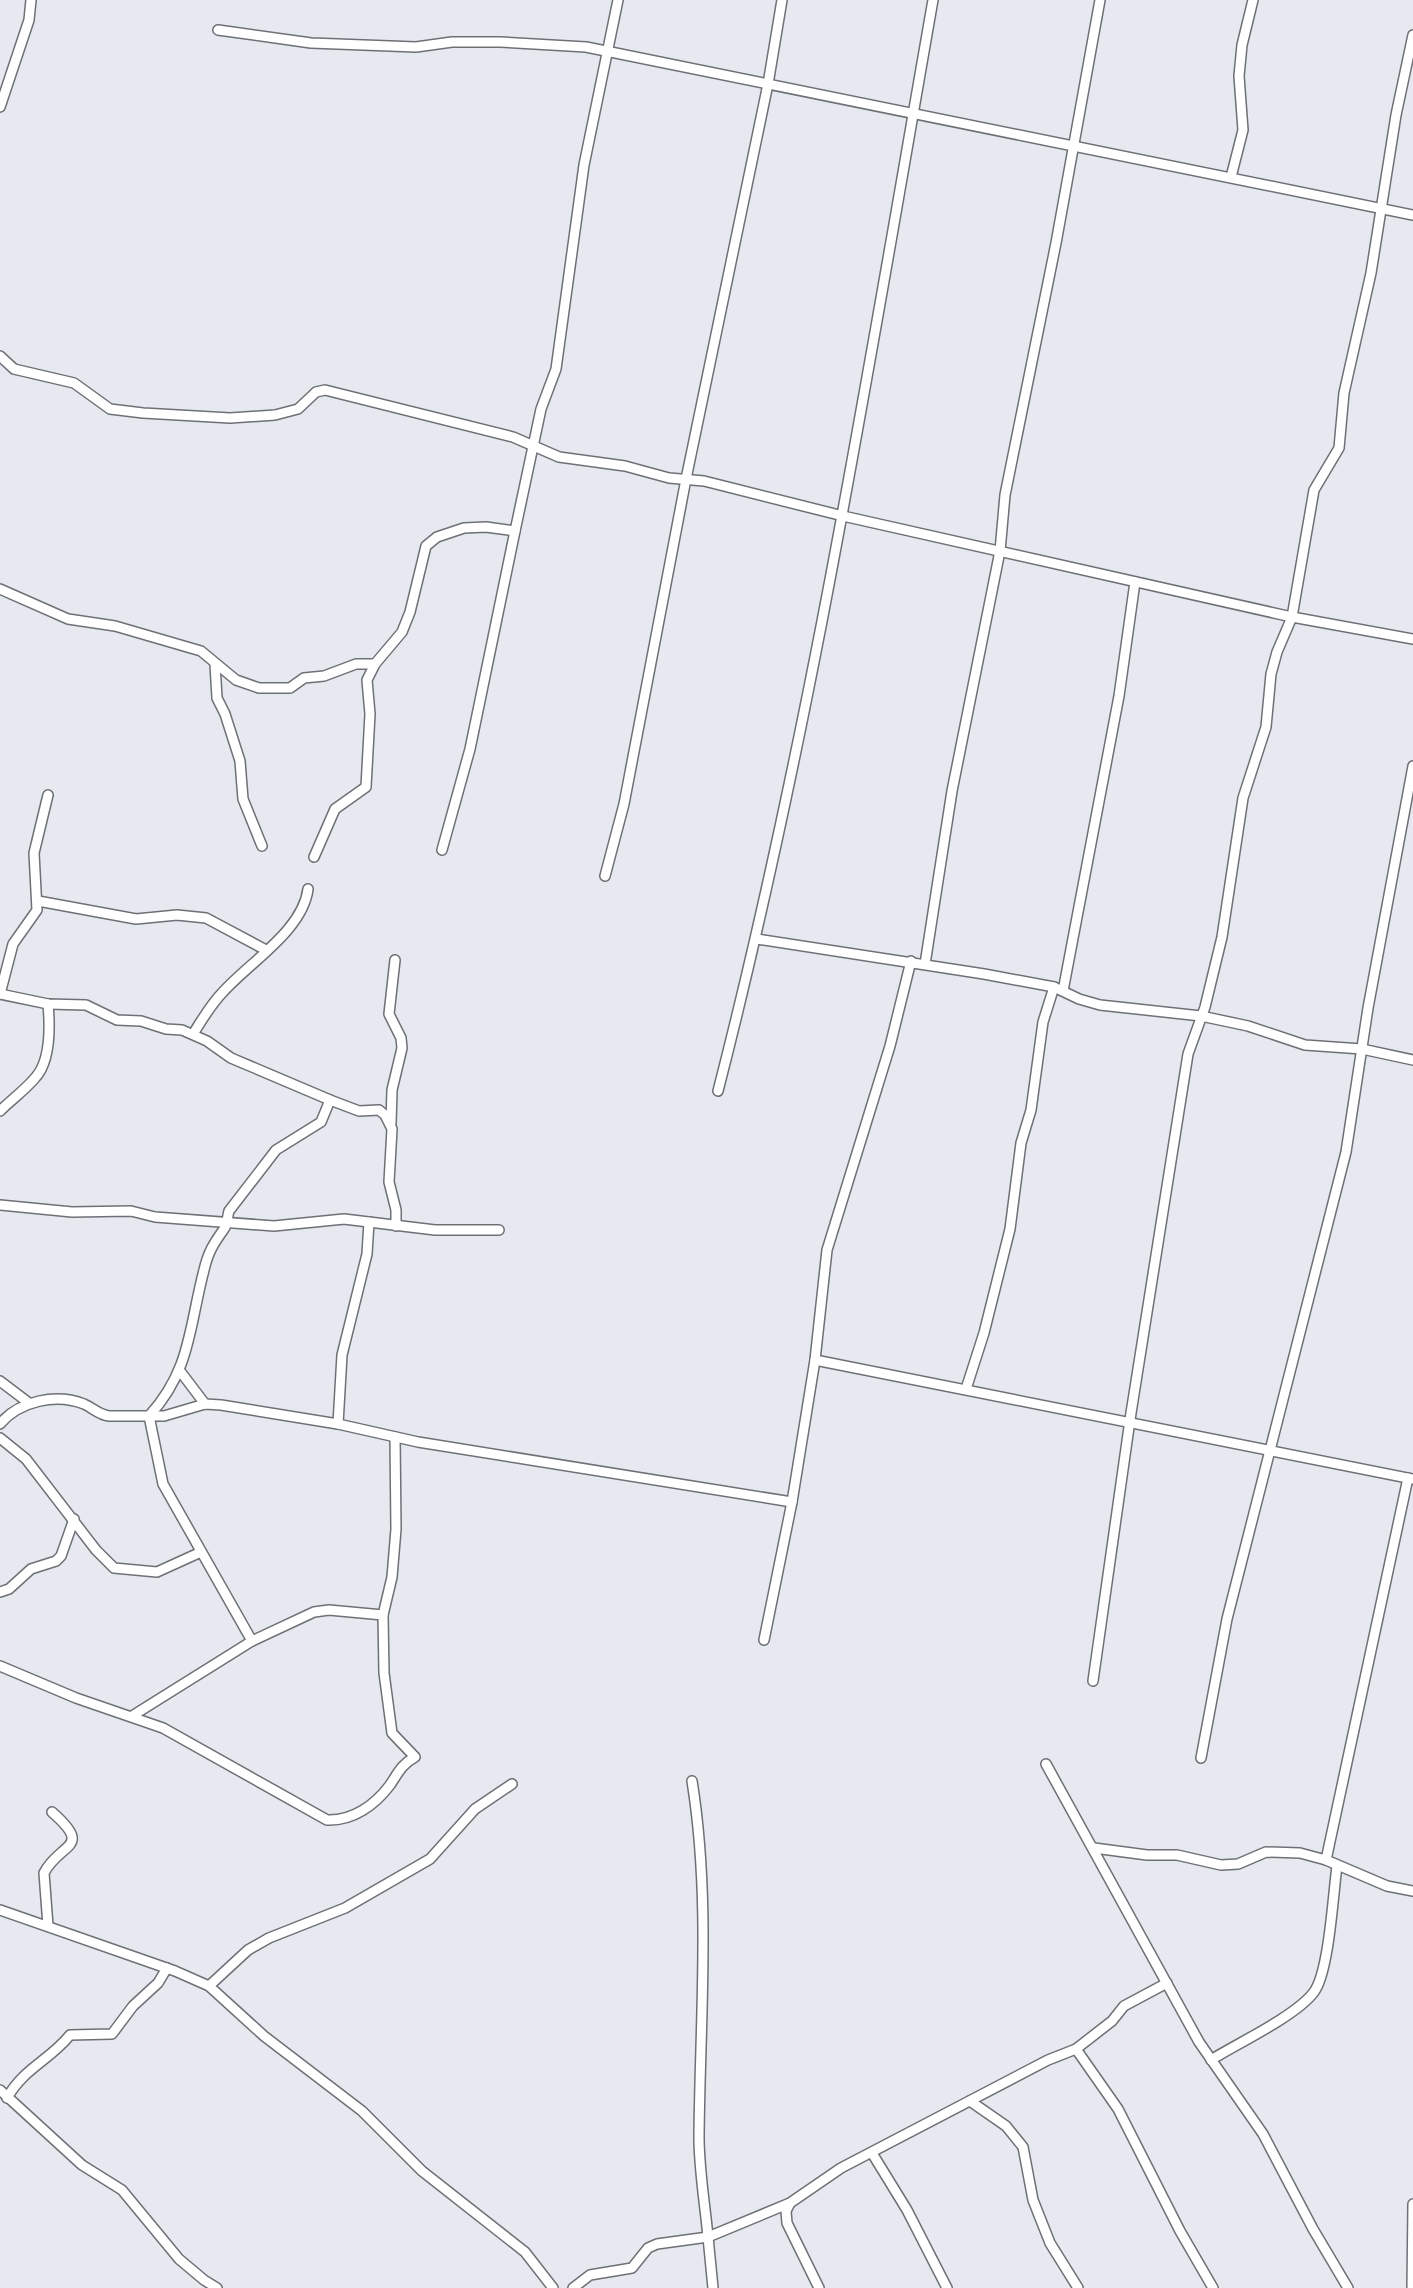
<svg xmlns="http://www.w3.org/2000/svg" width="1413" height="2288" viewBox="0 0 1413 2288" font-family="'Public Sans',sans-serif">
  <style>
    .lines { fill: none; stroke-linecap: round; stroke-linejoin: round }
    .minor-casing { stroke: #6d7075; stroke-width: 12 }
    .minor { stroke: #fff; stroke-width: 9 }
  </style>
  <rect width="100%" height="100%" fill="#e6eaf0"/>
  <g class="lines">
    <g class="minor-casing">
      <g id="minor">
        <path d="M218 30 311 43 416 47 452 42H500L586 47 1413 215"/>
        <path d="M0 107 29 20 31 0"/>
        <path d="M1231 177 1243 130 1239 76 1242 45 1253 0"/>
        <path d="M0 356 14 369 74 383 110 409 143 413 230 418 275 415 298 409 316 392 325 390 513 437 559 457 625 466 669 478 704 481 843 516 1292 617 1413 639"/>
        <path d="M0 589 68 619 115 626 201 651 236 680 259 688H290L304 678 324 676 356 664H375"/>
        <path d="M215 664 217 698 225 714 240 761 243 799 262 846"/>
        <path d="M442 850 470 749 515 531"/>
        <path d="M314 857 335 809 366 787 370 714 367 680 375 664 402 632 410 612 426 546 437 537 464 528 486 527 515 531 541 409 556 369 584 165 618 0"/>
        <path d="M605 876 624 804 686 479 768 84 782 0"/>
        <path d="M38 901 136 919 177 915 206 918 266 950"/>
        <path d="M757 939 984 974 1054 987 1079 999 1100 1005 1201 1016 1248 1026 1305 1045 1362 1049 1413 1060"/>
        <path d="M925 964 952 791 1000 551 1005 495 1056 243 1100 0"/>
        <path d="M1063 991 1119 696 1135 582"/>
        <path d="M0 994 48 1004 86 1005 117 1020 141 1021 166 1029 182 1030 207 1041 231 1058 330 1100 359 1111 379 1110 385 1115 392 1129 389 1182 396 1210V1226"/>
        <path d="M0 994 13 944 37 910 34 853 48 795"/>
        <path d="M193 1034C202 1020 211 1004 223 992 250 962 303 930 308 889"/>
        <path d="M718 1091C810 732 869 365 933 0"/>
        <path d="M0 1111C11 1100 25 1090 35 1078 51 1061 50 1026 48 1004"/>
        <path d="M391 1123 392 1090 402 1048 401 1038 389 1014 395 960"/>
        <path d="M0 1205 72 1212 131 1211 155 1217 274 1226 344 1219 435 1230H499"/>
        <path d="M815 1360 1413 1479"/>
        <path d="M180 1371 205 1404"/>
        <path d="M0 1381 29 1403"/>
        <path d="M966 1389 984 1333 1010 1229 1021 1143 1031 1110 1043 1022 1054 987"/>
        <path d="M0 1424C19 1401 56 1393 84 1404 93 1408 99 1415 109 1416H164L205 1404 221 1405 338 1424 418 1442 792 1502"/>
        <path d="M338 1424 342 1355 367 1254 369 1222"/>
        <path d="M0 1438 26 1459 96 1550 114 1568 157 1572 201 1552"/>
        <path d="M0 1592 9 1589 31 1569 56 1561 61 1556 74 1519"/>
        <path d="M764 1640 792 1502 815 1360 827 1250 890 1046 911 961"/>
        <path d="M252 1641 163 1484 149 1416C191 1370 189 1327 204 1270 208 1252 214 1243 224 1229 228 1223 227 1217 229 1211L276 1150 321 1122 330 1100"/>
        <path d="M0 1666 76 1698 163 1728 327 1820C353 1821 375 1805 390 1785 398 1773 402 1764 415 1757L392 1733 384 1673 383 1615 392 1577 396 1529 395 1437"/>
        <path d="M1093 1681 1131 1413 1188 1054 1205 1007 1222 937 1243 798 1266 727 1271 674 1277 652 1292 617 1314 490 1339 448 1344 393 1371 273 1396 115 1413 35"/>
        <path d="M132 1716 252 1641 314 1612 329 1610 383 1615"/>
        <path d="M1201 1758 1227 1619 1346 1152 1368 1008 1413 766"/>
        <path d="M1046 1764 1199 2042 1263 2134 1313 2229 1348 2288"/>
        <path d="M1094 1848 1147 1855H1177L1221 1865 1238 1864 1266 1852 1300 1853 1326 1860 1387 1886 1413 1891"/>
        <path d="M1326 1860 1408 1478"/>
        <path d="M0 1910 175 1971 209 1986 264 2036 362 2111 422 2171 525 2252 553 2288"/>
        <path d="M48 1926 44 1873C60 1842 94 1849 52 1812"/>
        <path d="M209 1986 248 1950 269 1938 345 1908 430 1859 475 1809 512 1784"/>
        <path d="M1076 2049 1118 2109 1180 2231 1213 2288"/>
        <path d="M1211 2060C1238 2043 1296 2016 1314 1992 1329 1972 1333 1895 1337 1866"/>
        <path d="M0 2090 82 2165 122 2190 179 2259 204 2280 217 2288"/>
        <path d="M7 2098C24 2068 50 2060 70 2035L112 2034 133 2006 158 1983 167 1968"/>
        <path d="M970 2101 1006 2126 1023 2147 1033 2200 1050 2243 1078 2288"/>
        <path d="M872 2153 907 2210 947 2288"/>
        <path d="M790 2203 786 2211 787 2223 819 2288"/>
        <path d="M573 2288 590 2275 632 2268 648 2248 657 2244 708 2237C705 2204 699 2170 699 2137 700 2019 711 1899 692 1781"/>
        <path d="M713 2288 708 2237 790 2203 841 2168 1048 2060 1076 2049 1112 2021 1124 2006 1167 1983"/>
        <path d="M1412 2288 1413 2204"/>
      </g>
    </g>
    <use href="#minor" class="minor"/>
  </g>
</svg>
